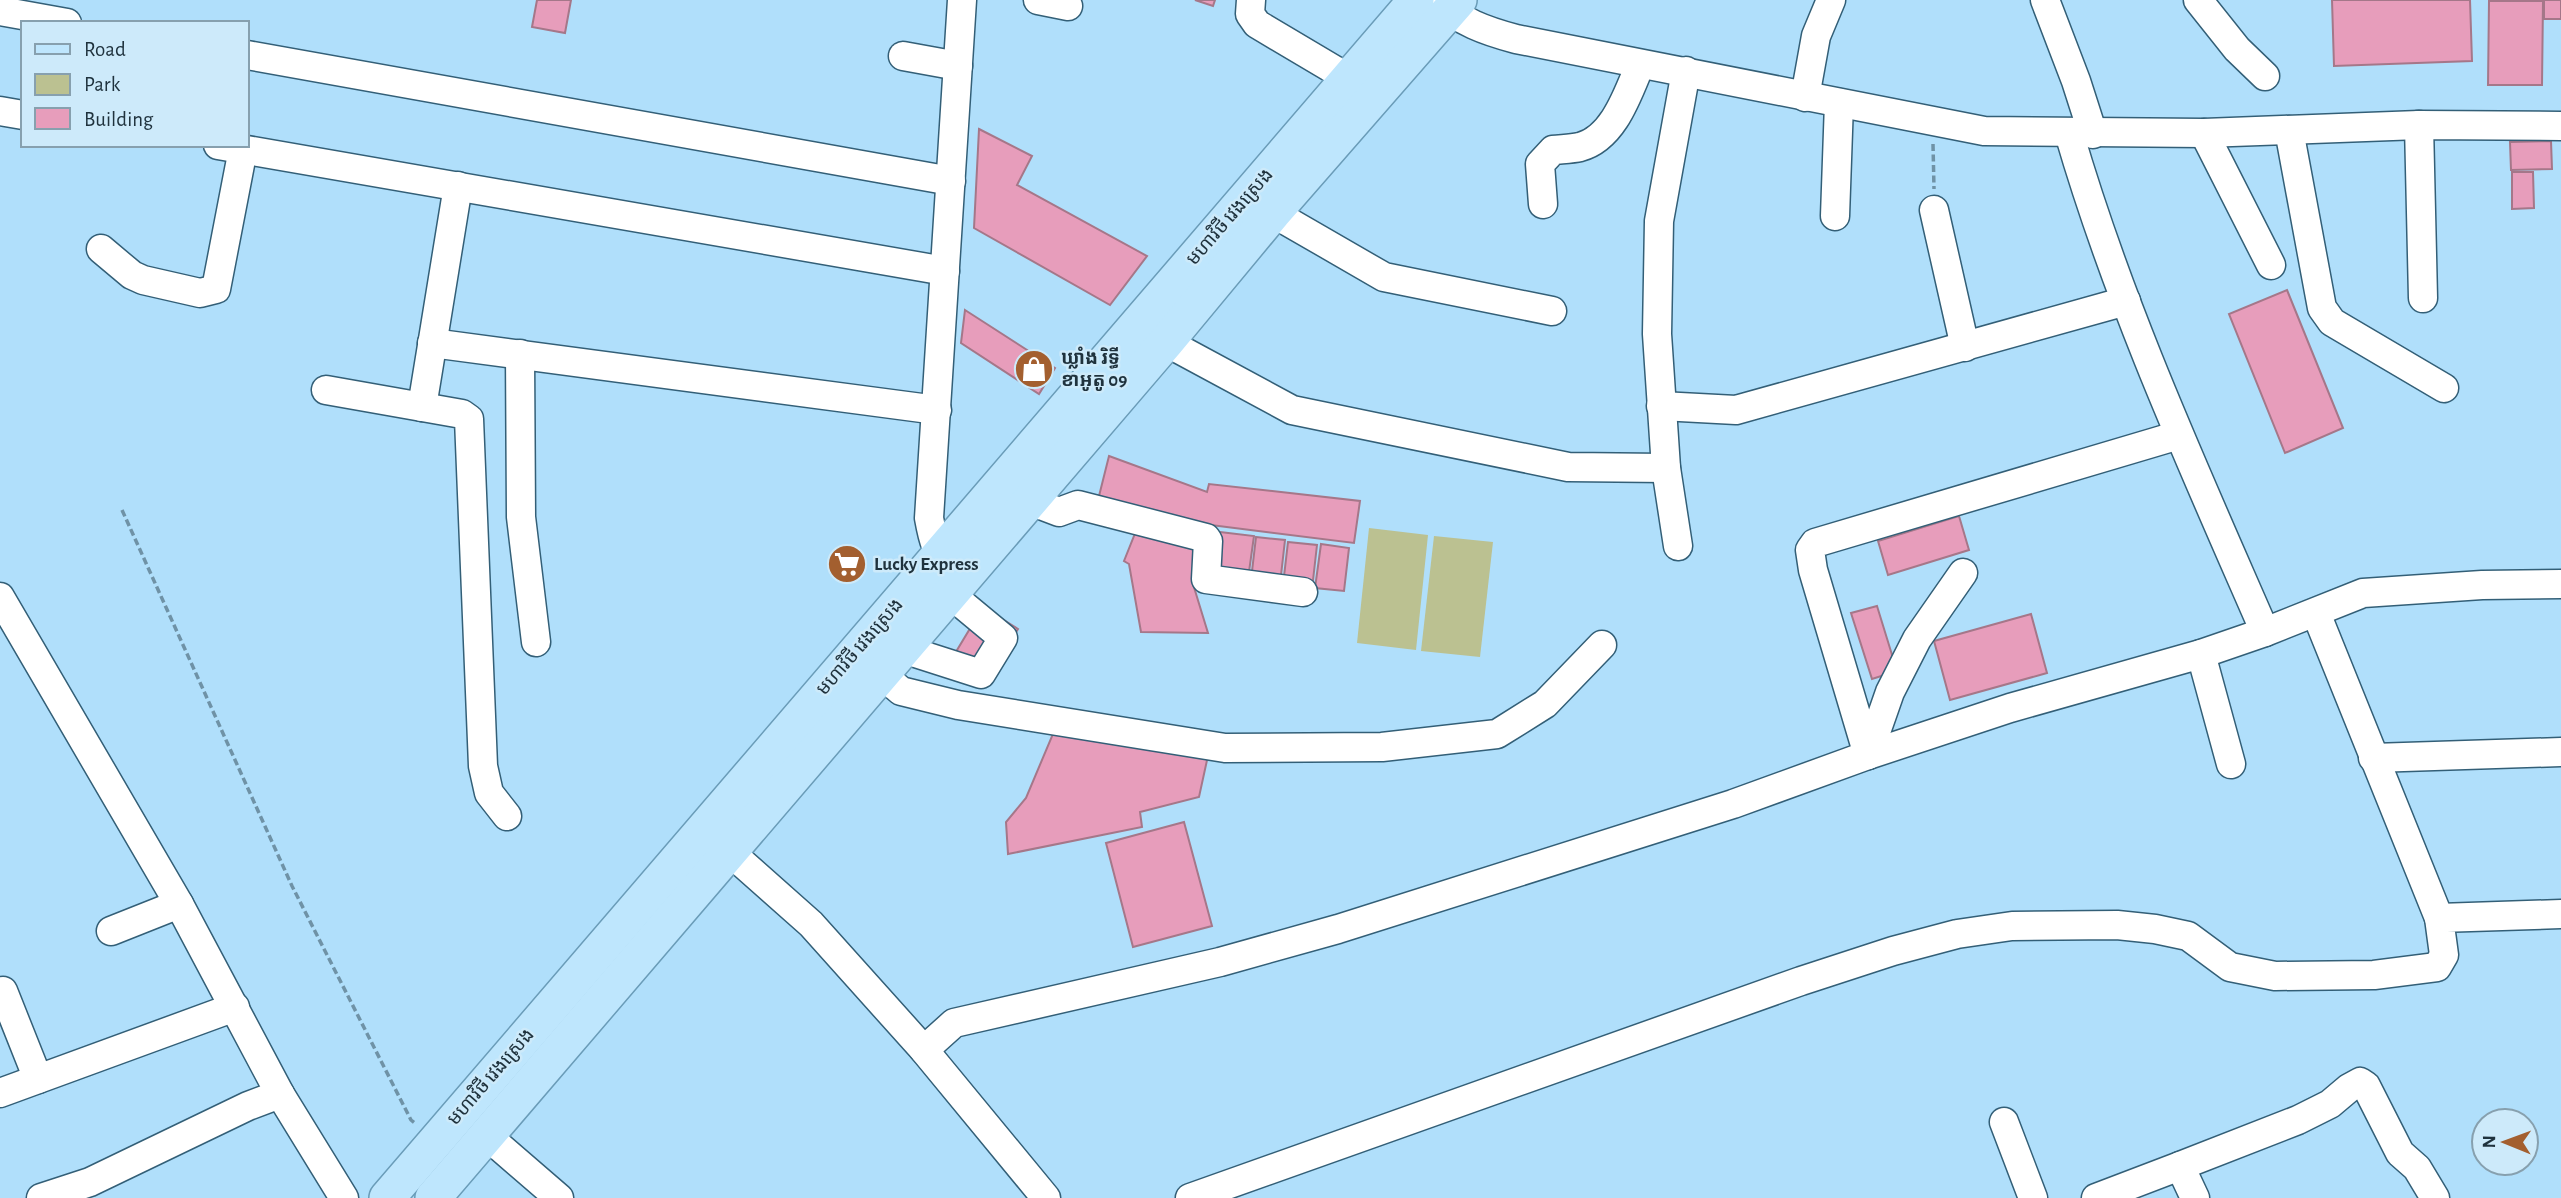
<svg xmlns="http://www.w3.org/2000/svg" width="2561" height="1198" viewBox="0 0 2561 1198" font-family="'Alegreya Sans','Noto Sans Khmer',sans-serif">
  <style>
    .green { fill: #bbc191 }
    .building { fill: #e79dbb; stroke: #a57789; stroke-width: 2 }
    .lines { fill: none; stroke-linecap: round; stroke-linejoin: round }
    .minor-casing { stroke: #335f77; stroke-width: 31 }
    .major-casing { stroke: #6a9cb8; stroke-width: 38 }
    .path { stroke: #6f92a6; stroke-width: 3.5; stroke-dasharray: 7 3.5; stroke-linecap: butt }
    .minor { stroke: #fff; stroke-width: 28 }
    .major { stroke: #bee6fd; stroke-width: 35 }
    .labels { text-anchor: middle; dominant-baseline: central; stroke-width: 5; stroke-linejoin: round; paint-order: stroke }
    .street-label { font-size: 19px; fill: #1f323d; stroke: #cdeafa }
    .poi-label { font-size: 19px; font-weight: bold; fill: #1f323d; stroke: #cdeafa; text-anchor: start }
  </style>
  <rect width="100%" height="100%" fill="#b0dffb"/>
  <g class="green">
    <path d="M1369 528 1428 535 1416 650 1357 643Z"/>
    <path d="M1434 536 1493 542 1480 657 1421 651Z"/>
  </g>
  <g class="building">
    <path d="M537 0H571L565 33 532 27Z"/>
    <path d="M1195 0H1215L1213 6Z"/>
    <path d="M2332 0H2470L2472 61 2334 66Z"/>
    <rect x="2544" y="0" width="17" height="19"/>
    <path d="M2489 1H2543L2542 85H2488Z"/>
    <path d="M979 129 1032 156 1017 185 1147 256 1110 305 974 228Z"/>
    <path d="M2551 141 2552 169 2511 170 2510 142Z"/>
    <path d="M2512 172H2533L2534 208 2512 209Z"/>
    <path d="M2287 290 2343 428 2285 453 2229 314Z"/>
    <path d="M965 310 1055 368 1039 394 961 343Z"/>
    <path d="M1109 456 1207 492 1209 484 1360 501 1354 543 1203 524 1099 496Z"/>
    <path d="M1959 516 1969 550 1888 575 1878 541Z"/>
    <path d="M1138 526 1201 544 1193 584 1208 633 1141 632 1129 564 1124 561Z"/>
    <path d="M1220 532 1254 536 1248 579 1214 575Z"/>
    <path d="M1256 537 1285 540 1280 584 1251 580Z"/>
    <path d="M1288 542 1317 545 1312 589 1283 585Z"/>
    <path d="M1321 544 1349 548 1344 591 1315 588Z"/>
    <path d="M1877 606 1897 671 1872 679 1851 613Z"/>
    <path d="M983 607 1018 629 1000 658 945 670Z"/>
    <path d="M2031 614 2047 673 1950 700 1934 641Z"/>
    <path d="M1055 729 1209 751 1199 797 1140 812 1142 827 1008 854 1006 822 1026 798Z"/>
    <path d="M1184 822 1212 926 1133 947 1106 843Z"/>
  </g>
  <g class="lines">
    <g class="minor-casing">
      <g id="minor">
        <path d="M1038 0 1068 6"/>
        <path d="M1251 0 1250 14 1257 24 1348 78"/>
        <path d="M1437 0C1460 22 1486 31 1516 39L1984 131 2204 133 2419 125 2561 126"/>
        <path d="M2045 0 2076 81 2093 134"/>
        <path d="M2198 0 2237 49 2265 76"/>
        <path d="M0 11 67 23"/>
        <path d="M247 55 951 181"/>
        <path d="M903 56 958 66"/>
        <path d="M1805 97 1816 36 1831 0"/>
        <path d="M0 111 23 115"/>
        <path d="M2419 125 2423 298"/>
        <path d="M2289 130 2322 308 2332 322 2444 388"/>
        <path d="M2069 133C2119 305 2194 469 2265 632"/>
        <path d="M2204 133 2271 265"/>
        <path d="M218 145 945 271"/>
        <path d="M1543 204 1540 164 1553 150C1561 149 1571 149 1580 147 1614 138 1628 93 1640 65"/>
        <path d="M1934 210 1965 347"/>
        <path d="M1273 213 1384 277 1552 311"/>
        <path d="M1835 216 1839 103"/>
        <path d="M101 249 132 275 143 280 200 293 216 289 243 149"/>
        <path d="M1166 342 1292 410 1568 467 1666 468"/>
        <path d="M432 343 937 410"/>
        <path d="M520 354 521 517 536 642"/>
        <path d="M326 390 462 414 469 419 483 766 489 793 507 816"/>
        <path d="M1661 406 1736 410 2126 301"/>
        <path d="M422 407 458 186"/>
        <path d="M1030 501 1059 512 1078 505 1206 538 1208 541 1206 579 1303 592"/>
        <path d="M1678 546 1666 468 1657 334 1659 221 1686 71"/>
        <path d="M952 566C935 551 933 540 929 518L962 0"/>
        <path d="M0 597 179 904 280 1094 344 1198"/>
        <path d="M2316 613 2439 918"/>
        <path d="M903 649 981 674 1003 638 950 594"/>
        <path d="M2201 654 2231 764"/>
        <path d="M881 674 901 691 958 705 1225 748 1382 747 1497 734 1545 704 1602 645"/>
        <path d="M1868 755 1813 570 1810 550 1815 543 2179 435"/>
        <path d="M1868 755 1890 692 1917 639 1963 573"/>
        <path d="M2373 758 2561 752"/>
        <path d="M714 838 811 924 924 1050 1046 1198"/>
        <path d="M111 931 179 904"/>
        <path d="M3 991 38 1079"/>
        <path d="M924 1050 954 1023 1220 962 1338 929 1733 804 1868 755 2010 708 2201 654 2265 632 2363 593 2482 585 2561 584"/>
        <path d="M0 1093 235 1007"/>
        <path d="M2004 1122 2033 1198"/>
        <path d="M486 1135 559 1198"/>
        <path d="M2180 1166 2298 1120 2330 1104 2349 1088 2360 1082 2366 1086 2400 1153 2417 1168 2435 1198"/>
        <path d="M41 1198 90 1182 248 1106 280 1094"/>
        <path d="M1190 1198 1801 981 1893 951 1957 934 2012 926 2117 925 2155 929 2188 936 2230 967 2275 976 2374 975 2437 967 2444 955 2439 918 2561 914"/>
        <path d="M2096 1198 2180 1166 2195 1198"/>
      </g>
    </g>
    <g class="major-casing">
      <g id="major">
        <path d="M387 1198 1416 0"/>
        <path d="M433 1198 1166 342 1273 213 1459 0"/>
      </g>
    </g>
    <g class="path">
      <path d="M1933 144 1934 189"/>
      <path d="M122 510 292 886 411 1120 416 1124"/>
    </g>
    <use href="#minor" class="minor"/>
    <use href="#major" class="major"/>
  </g>
  <defs>
    <g id="shop-disc" transform="scale(2.0125)"><circle r="9.5" fill="#a35f2f" stroke="#cdeafa"/><path d="M-5-2.5h2.3a2.7 3.5 0 0 1 5.4 0H5L5.5 6h-11ZM-1.5-2.5h3a1.5 2.3 0 0 0-3 0Z" fill="#fff"/></g>
    <g id="supermarket-disc" transform="scale(2.0125)"><circle r="9.5" fill="#a35f2f" stroke="#cdeafa"/><path d="M-6-5.5h2.5l.6 2H6L4.5 2H-2.5L-4.4-4H-6ZM-1.5 3.2a1.3 1.3 0 1 0 .1 0ZM3 3.2a1.3 1.3 0 1 0 .1 0Z" fill="#fff"/></g>
  </defs>
  <g fill-rule="evenodd">
    <use href="#shop-disc" x="1034" y="369"/>
    <use href="#supermarket-disc" x="847" y="564"/>
  </g>
  <g class="labels">
    <g class="street-label">
      <text transform="translate(1230 217) rotate(-49)">មហាវិថី វេងស្រេង</text>
      <text transform="translate(860 647) rotate(-49)">មហាវិថី វេងស្រេង</text>
      <text transform="translate(491 1077) rotate(-49)">មហាវិថី វេងស្រេង</text>
    </g>
    <g class="poi-label">
      <text x="1061" y="358">ឃ្លាំង រិទ្ធី<tspan x="1061" dy="22">ខាអូតូ 09</tspan></text>
      <text x="874" y="564">Lucky Express</text>
    </g>
  </g>
  <rect x="21" y="21" width="228" height="126" fill="#cdeafa" stroke="#87a0ae" stroke-width="2"/>
  <rect x="35" y="44" width="35" height="10" fill="#bee6fd" stroke="#87a0ae" stroke-width="2"/>
  <text x="84" y="56" font-size="21" fill="#1f323d">Road</text>
  <rect x="35" y="74" width="35" height="21" fill="#bbc191" stroke="#87a0ae" stroke-width="2"/>
  <text x="84" y="91" font-size="21" fill="#1f323d">Park</text>
  <rect x="35" y="108" width="35" height="21" fill="#e79dbb" stroke="#87a0ae" stroke-width="2"/>
  <text x="84" y="126" font-size="21" fill="#1f323d">Building</text>
  <g transform="translate(2505 1142) rotate(271)"><circle r="33" fill="#cdeafa" stroke="#87a0ae" stroke-width="2"/>
  <path d="M0-5L12 26L0 18L-12 26Z" fill="#a35f2f"/>
  <text y="-10" font-size="19" font-weight="bold" text-anchor="middle" fill="#1f323d">N</text>
  </g>
</svg>
